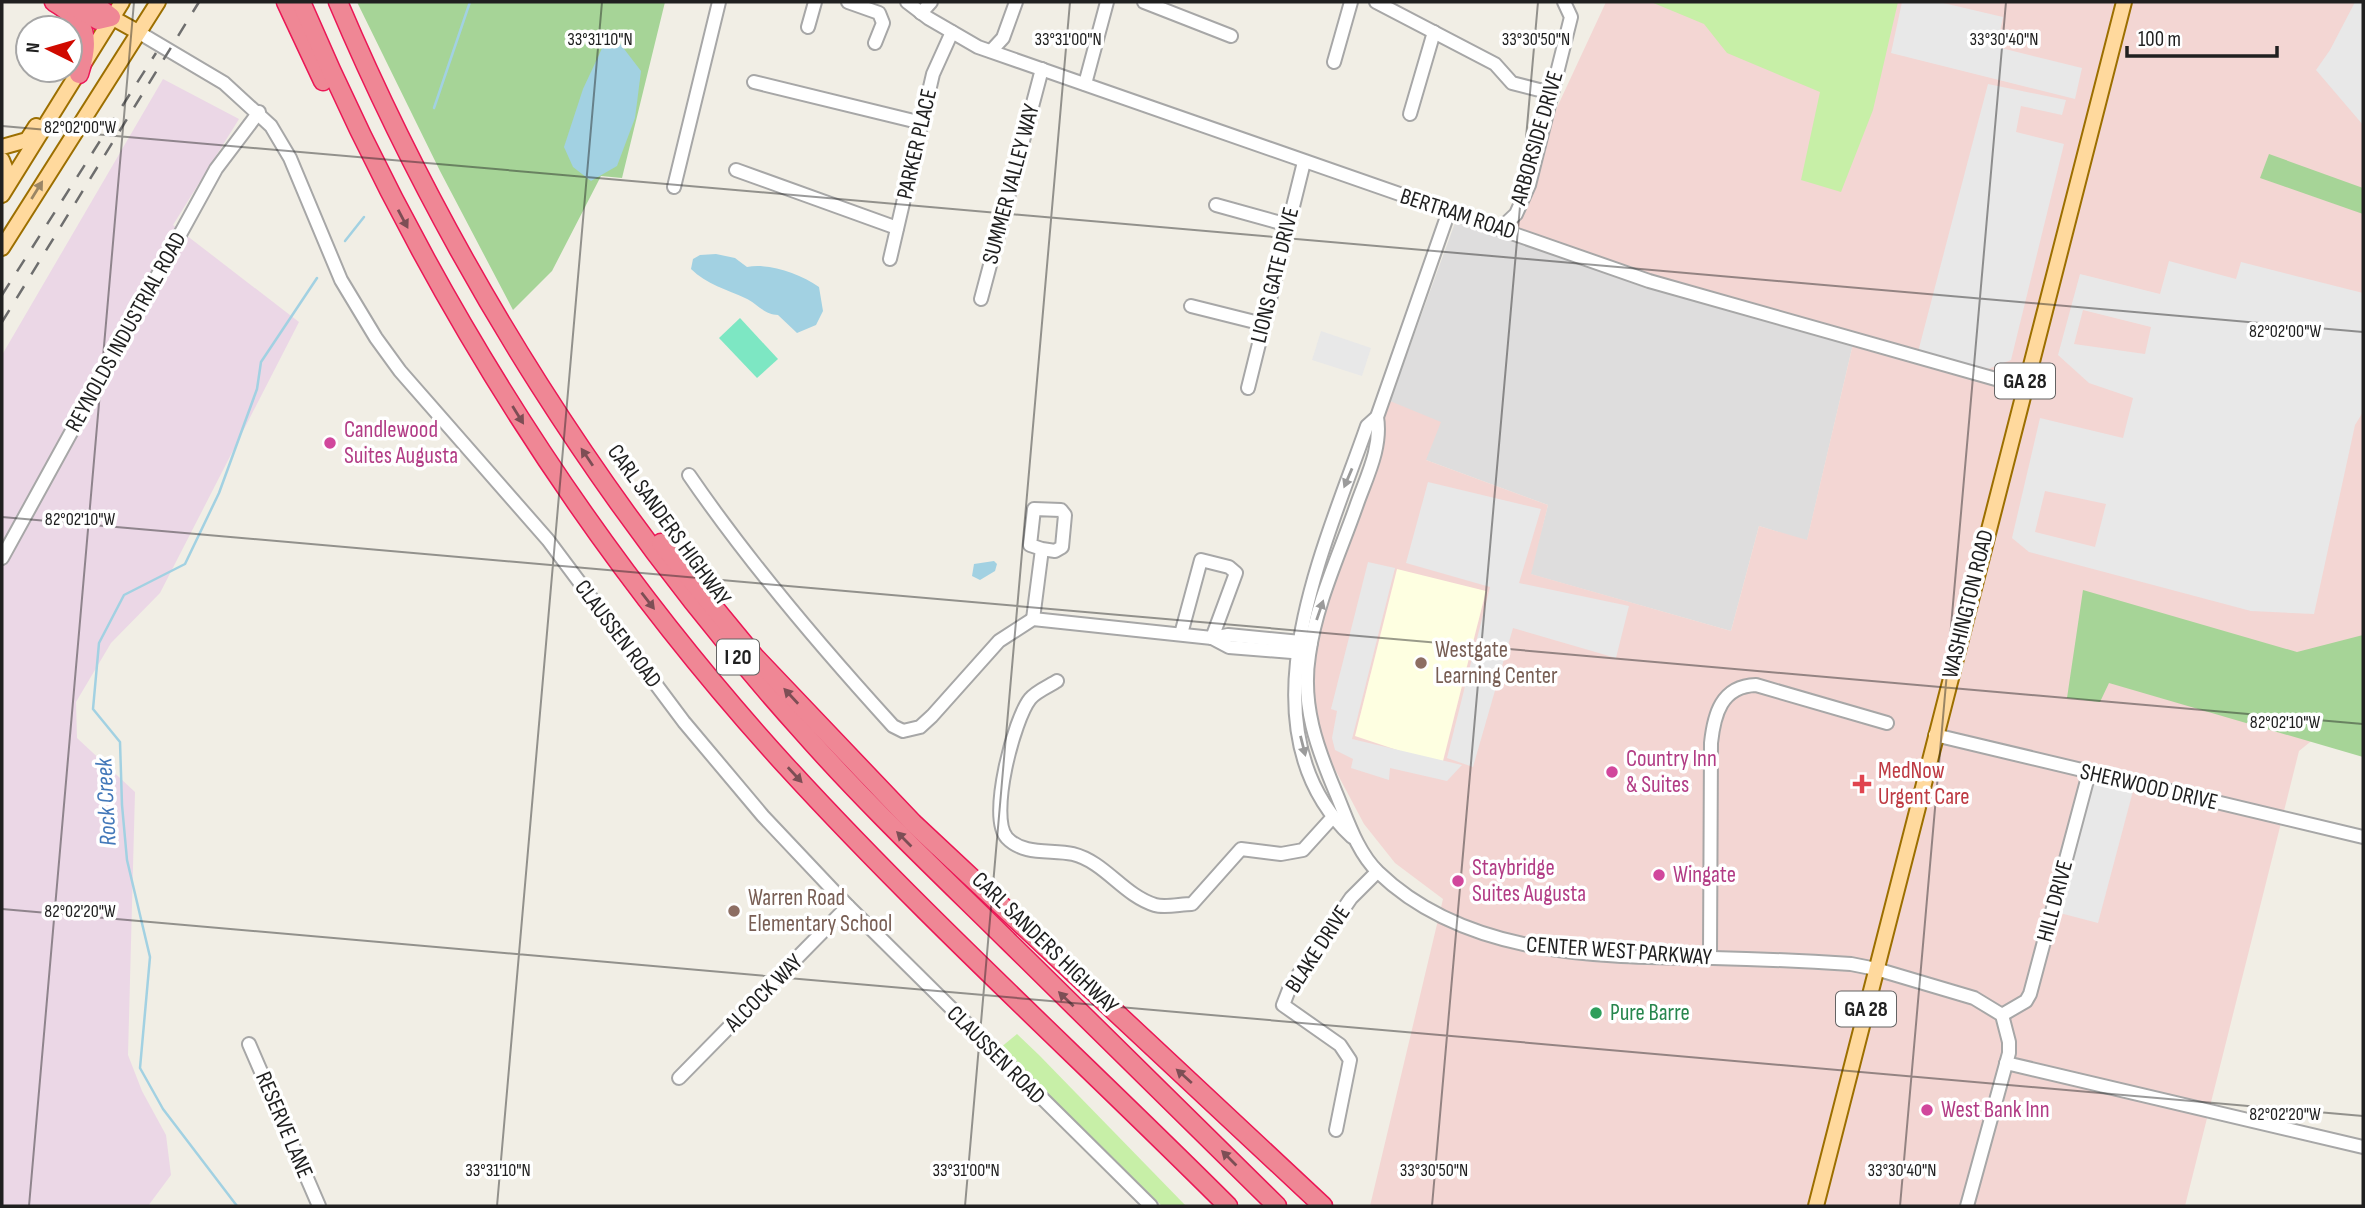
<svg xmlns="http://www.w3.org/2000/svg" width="2365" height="1208" viewBox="0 0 2365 1208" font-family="'Sofia Sans Condensed',sans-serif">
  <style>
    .residential { fill: #dedddd }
    .commercial { fill: #f3d6d3 }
    .industrial { fill: #ebd7e6 }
    .education { fill: #feffe1 }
    .grass { fill: #c7efa7 }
    .forest { fill: #a6d497 }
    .pitch { fill: #7de7c3 }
    .parking { fill: #e8e8e8; fill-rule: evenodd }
    .water { fill: #a2d1e2 }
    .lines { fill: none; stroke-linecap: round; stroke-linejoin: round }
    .stream { stroke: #a2d1e2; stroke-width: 2.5 }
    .minor-casing { stroke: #a7a7a7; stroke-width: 16 }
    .major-casing { stroke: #9c6f00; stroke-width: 18 }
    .highway-casing { stroke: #eb1756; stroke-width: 21 }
    .minor { stroke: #fff; stroke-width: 12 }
    .major { stroke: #ffd99d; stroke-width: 14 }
    .highway { stroke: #ef8795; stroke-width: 18 }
    .rail { stroke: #6e6e6e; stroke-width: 2.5; stroke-dasharray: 14 14; stroke-linecap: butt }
    .oneway { fill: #9b8665 }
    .oneway2 { fill: #7d4e55 }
    .oneway3 { fill: #9b9b9b }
    .ticks { fill: none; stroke: #202020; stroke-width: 2; stroke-opacity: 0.45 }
    .hotel-dot { fill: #d1479c; stroke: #fff; stroke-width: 2.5 }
    .education-dot { fill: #8d6e63; stroke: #fff; stroke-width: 2.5 }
    .health-dot { fill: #e0444e; stroke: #fff; stroke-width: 2.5 }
    .leisure-dot { fill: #2e9e5b; stroke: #fff; stroke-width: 2.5 }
    .labels { text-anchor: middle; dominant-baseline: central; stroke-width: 7; stroke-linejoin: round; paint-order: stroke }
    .shield { fill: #fff; stroke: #636363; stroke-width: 2 }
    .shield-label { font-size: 21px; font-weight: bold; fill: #202020 }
    .street-label { font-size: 23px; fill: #202020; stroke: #fff }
    .hotel-label { font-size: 23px; fill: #b23c85; stroke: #fff; text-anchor: start }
    .education-label { font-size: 23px; fill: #785e54; stroke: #fff; text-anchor: start }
    .health-label { font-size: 23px; fill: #be3a42; stroke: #fff; text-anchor: start }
    .leisure-label { font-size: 23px; fill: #27864d; stroke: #fff; text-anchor: start }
    .water-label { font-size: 24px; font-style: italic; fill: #4378b9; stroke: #fff }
    .ticks-label { font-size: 18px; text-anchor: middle; fill: #202020; stroke: #fff; stroke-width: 7; stroke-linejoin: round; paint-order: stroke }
  </style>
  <rect width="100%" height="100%" fill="#f1eee5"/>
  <path class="residential" d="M1456 220 1853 344 1807 541 1759 526 1731 631 1530 574 1548 505 1426 460 1390 401Z"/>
  <path class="commercial" d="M1606 2H2363V699L2299 751 2185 1206H1370L1443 899 1395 863 1364 824 1321 743 1311 663 1322 616 1390 401 1441 422 1426 460 1548 505 1531 574 1731 631 1759 526 1807 540 1853 344 1501 228Z"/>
  <path class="industrial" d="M163 79 239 119 173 225 299 322 160 593 111 643 76 702 77 738 135 792 128 1055 142 1091 166 1135 171 1175 148 1206H2V355Z"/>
  <path class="education" d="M1397 569 1486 591 1442 765 1355 736Z"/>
  <g class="grass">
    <path d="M1651 2H1898L1873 110 1841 192 1801 180 1820 92 1727 53 1704 24Z"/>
    <path d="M1017 1034 1039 1055 1186 1206H1162L1000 1048Z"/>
  </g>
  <g class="forest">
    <path d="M357 2H665L622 178 601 176 552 271 513 310 440 171Z"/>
    <path d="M2269 154 2363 188V214L2260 178Z"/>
    <path d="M2083 590 2297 652 2363 635V757L2109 683 2100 702 2067 698Z"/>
  </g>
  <path class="pitch" d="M740 318 778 359 757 378 719 338Z"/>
  <g class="parking">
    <path d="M1902 2H1939L2003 17 1997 47 2082 68 2075 99 1891 53Z"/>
    <path d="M2355 2H2363V125L2316 70 2330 50Z"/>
    <path d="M1988 84 2066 100 2062 115 2021 106 2016 132 2064 144 2011 360 1988 369 1918 352Z"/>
    <path d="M2169 261 2236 279 2241 262 2363 293V412L2355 425 2314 614 2251 611 2029 552 2012 538 2040 418 2123 438 2133 398 2089 383 2058 355 2080 274 2160 294ZM2083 310 2151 327 2145 354 2074 344ZM2045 491 2106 504 2095 547 2035 532Z"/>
    <path d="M1321 331 1371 348 1362 376 1312 360Z"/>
    <path d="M1428 482 1541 509 1519 583 1629 606 1616 658 1513 628 1473 767 1447 758 1490 587 1406 563Z"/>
    <path d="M1368 562 1395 568 1352 739 1462 765 1447 781 1390 768 1389 780 1351 768 1353 759 1335 750 1332 738 1337 711 1331 709Z"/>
    <path d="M2096 782 2133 791 2098 923 2056 912 2090 786Z"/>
  </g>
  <g class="water">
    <path d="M618 41 641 71 635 118 617 166 591 181 573 167 564 147 583 89 605 42Z"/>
    <path d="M716 254 735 258 747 267C769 263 799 273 819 287L823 311 816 325 797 333 778 315C764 315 757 303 745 298 728 290 706 284 691 269L693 259 700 255Z"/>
    <path d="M994 561 997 564 995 571 980 580 972 576 974 564Z"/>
  </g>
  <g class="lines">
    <g class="stream">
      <path d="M434 108 470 2"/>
      <path d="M345 241 364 217"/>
      <path d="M237 1206 163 1109 140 1068 150 957 127 860 122 805 120 742 93 709 99 643 124 595 185 564 219 493 257 389 261 362 317 278"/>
    </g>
    <g class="minor-casing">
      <g id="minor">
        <path d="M848 2 879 13 883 23 875 43"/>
        <path d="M907 2 928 18 978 47 1649 281 2024 387"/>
        <path d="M1144 2 1231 36"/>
        <path d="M1376 2 1495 64 1512 83 1551 93"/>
        <path d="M921 13 931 2"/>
        <path d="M808 27 815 2"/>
        <path d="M138 32 224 83 271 126 290 158 341 280 376 338 400 371 548 540 684 722 763 816 848 906 1151 1206"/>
        <path d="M991 51 1003 38 1016 2"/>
        <path d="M1334 62 1351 2"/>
        <path d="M754 82 922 123"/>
        <path d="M1085 84 1107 2"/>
        <path d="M1410 114 1434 32"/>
        <path d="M736 170 897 228"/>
        <path d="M674 187 719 2"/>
        <path d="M1216 205 1288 225"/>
        <path d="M1449 211 1377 417C1382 447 1367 476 1357 504 1340 553 1316 603 1309 655 1301 705 1317 748 1336 793 1347 819 1357 852 1378 872 1466 957 1599 957 1713 958 1759 959 1805 961 1851 964L1876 969 1974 998 2002 1015 2009 1042V1053L1967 1206"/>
        <path d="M1501 228 1516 214 1529 185 1571 17 1564 2"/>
        <path d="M890 259 933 74 952 32"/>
        <path d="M981 299 1042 69"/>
        <path d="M1191 306 1263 324"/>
        <path d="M1248 388 1304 162"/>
        <path d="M689 475C750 564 820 646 893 726L903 731 920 727 932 716 999 641 1033 619 1212 638 1228 635 1311 643"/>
        <path d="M2 558 216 169 259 112"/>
        <path d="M1033 619 1042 549 1030 545 1034 509 1061 510 1065 515 1062 547 1055 551 1042 549"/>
        <path d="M1181 634 1201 560 1229 567 1236 573 1212 638"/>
        <path d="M1212 638 1229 647 1304 653"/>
        <path d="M1057 681C1049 686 1035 692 1030 699 1014 719 988 817 1007 838 1024 856 1052 849 1073 854 1105 862 1123 895 1155 905 1165 908 1181 904 1192 904L1241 849 1281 854 1303 850 1332 818"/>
        <path d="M1935 735 2363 837"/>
        <path d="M1352 837C1237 729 1325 547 1367 426L1377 417"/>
        <path d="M1710 958 1711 743C1714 715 1721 686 1756 685L1887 723"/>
        <path d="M2002 1015 2026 1001 2030 994 2089 773"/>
        <path d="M249 1044 319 1206"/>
        <path d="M2006 1063 2363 1147"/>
        <path d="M679 1078 848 906"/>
        <path d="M1336 1130 1350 1060 1340 1045 1283 1005 1290 987 1351 898 1377 872"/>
      </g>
    </g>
    <g class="major-casing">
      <g id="major">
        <path d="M111 17 138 32"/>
        <path d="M2 147 27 140 36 126"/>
        <path d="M2 160 6 170 4 186"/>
        <path d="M2 195 122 2"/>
        <path d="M2 248 158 2"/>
        <path d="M1816 1206 2124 2"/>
      </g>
    </g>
    <g class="highway-casing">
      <g id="highway">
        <path d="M54 2C88 22 90 38 79 74"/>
        <path d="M286 2 323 81"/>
        <path d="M301 2C420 281 581 541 786 766 926 919 1081 1059 1228 1206"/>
        <path d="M338 2C451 268 608 515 801 730 866 804 937 871 1007 940 1097 1029 1187 1118 1277 1206"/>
        <path d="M68 3 98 20 111 17 92 2"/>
        <path d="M661 543 754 656 913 823 1323 1206"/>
      </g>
    </g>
    <use href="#minor" class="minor"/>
    <use href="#major" class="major"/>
    <use href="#highway" class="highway"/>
    <g class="rail">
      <path d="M2 295 156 53"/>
      <path d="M2 322 199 2"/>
    </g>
  </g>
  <defs><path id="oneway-solid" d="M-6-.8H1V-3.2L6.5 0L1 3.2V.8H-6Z" transform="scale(1.75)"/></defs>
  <use class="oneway" href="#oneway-solid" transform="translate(37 190) rotate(-58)"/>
  <g class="oneway2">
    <use href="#oneway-solid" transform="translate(403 219) rotate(62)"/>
    <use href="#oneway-solid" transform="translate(518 415) rotate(58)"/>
    <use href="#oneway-solid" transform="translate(587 457) rotate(-124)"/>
    <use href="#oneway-solid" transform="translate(648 601) rotate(52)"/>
    <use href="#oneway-solid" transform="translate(791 696) rotate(-133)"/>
    <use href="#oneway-solid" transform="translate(795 775) rotate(47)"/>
    <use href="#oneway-solid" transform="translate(904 839) rotate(-135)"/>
    <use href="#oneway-solid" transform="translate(1066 999) rotate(-136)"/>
    <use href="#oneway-solid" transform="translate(1184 1076) rotate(-138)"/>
    <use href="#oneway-solid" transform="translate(1229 1158) rotate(-135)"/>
  </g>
  <g class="oneway3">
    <use href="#oneway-solid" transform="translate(1348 478) rotate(113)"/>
    <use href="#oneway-solid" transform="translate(1320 610) rotate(-71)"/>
    <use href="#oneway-solid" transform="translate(1303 746) rotate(76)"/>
  </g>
  <path class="ticks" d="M2 126 2363 332M2 517 2363 724M2 909 2363 1116M29 1206 134 2M497 1206 602 2M965 1206 1070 2M1432 1206 1538 2M1900 1206 2006 2"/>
  <g class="hotel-dot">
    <circle cx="330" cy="443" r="7"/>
    <circle cx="1612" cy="772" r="7"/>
    <circle cx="1659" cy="875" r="7"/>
    <circle cx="1458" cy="881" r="7"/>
    <circle cx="1927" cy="1110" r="7"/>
  </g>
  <g class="education-dot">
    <circle cx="1421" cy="663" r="7"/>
    <circle cx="734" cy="911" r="7"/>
  </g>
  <path class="health-dot" d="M1858.5 773.5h7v7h7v7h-7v7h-7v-7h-7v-7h7z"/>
  <circle class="leisure-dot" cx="1596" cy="1013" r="7"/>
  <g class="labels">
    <g class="shield">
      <rect x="1995" y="363.5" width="60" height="35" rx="5"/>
      <rect x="717" y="639.5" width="42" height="35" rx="5"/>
      <rect x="1836" y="991.5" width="60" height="35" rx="5"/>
    </g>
    <g class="shield-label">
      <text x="2025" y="381">GA 28</text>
      <text x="738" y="657">I 20</text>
      <text x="1866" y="1009">GA 28</text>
    </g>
    <g class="street-label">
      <text transform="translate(1537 138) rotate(-74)">ARBORSIDE DRIVE</text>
      <text transform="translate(917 144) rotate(-77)">PARKER PLACE</text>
      <text transform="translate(1011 184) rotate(-75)">SUMMER VALLEY WAY</text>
      <text transform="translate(1458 214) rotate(18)">BERTRAM ROAD</text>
      <text transform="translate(1275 275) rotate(-76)">LIONS GATE DRIVE</text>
      <text transform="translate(126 332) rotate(-61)">REYNOLDS INDUSTRIAL ROAD</text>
      <text transform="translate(669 525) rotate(54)">CARL SANDERS HIGHWAY</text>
      <text transform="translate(1968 604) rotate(-76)">WASHINGTON ROAD</text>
      <text transform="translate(618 634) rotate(53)">CLAUSSEN ROAD</text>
      <text transform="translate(2149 787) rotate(13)">SHERWOOD DRIVE</text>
      <text transform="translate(2055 901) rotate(-75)">HILL DRIVE</text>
      <text transform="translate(1045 943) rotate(44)">CARL SANDERS HIGHWAY</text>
      <text transform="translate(1318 949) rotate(-57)">BLAKE DRIVE</text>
      <text transform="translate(1619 951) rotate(4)">CENTER WEST PARKWAY</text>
      <text transform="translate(764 993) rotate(-45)">ALCOCK WAY</text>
      <text transform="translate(996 1055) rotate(45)">CLAUSSEN ROAD</text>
      <text transform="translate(284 1125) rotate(67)">RESERVE LANE</text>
    </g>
    <g class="hotel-label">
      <text x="344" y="430">Candlewood<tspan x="344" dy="26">Suites Augusta</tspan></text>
      <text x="1626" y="759">Country Inn<tspan x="1626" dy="26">&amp; Suites</tspan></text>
      <text x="1472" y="868">Staybridge<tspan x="1472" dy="26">Suites Augusta</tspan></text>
      <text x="1673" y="875">Wingate</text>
      <text x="1941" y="1110">West Bank Inn</text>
    </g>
    <g class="education-label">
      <text x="1435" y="650">Westgate<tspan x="1435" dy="26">Learning Center</tspan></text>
      <text x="748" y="898">Warren Road<tspan x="748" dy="26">Elementary School</tspan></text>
    </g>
    <g class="health-label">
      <text x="1878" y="771">MedNow<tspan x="1878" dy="26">Urgent Care</tspan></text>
    </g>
    <g class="leisure-label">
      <text x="1610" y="1013">Pure Barre</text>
    </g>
    <g class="water-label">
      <text transform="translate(106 802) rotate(-93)">Rock Creek</text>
    </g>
  </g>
  <g class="ticks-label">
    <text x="2004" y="45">33°30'40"N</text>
    <text x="600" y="45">33°31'10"N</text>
    <text x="1068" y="45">33°31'00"N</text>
    <text x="1536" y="45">33°30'50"N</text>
    <text x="80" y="133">82°02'00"W</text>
    <text x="2285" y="337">82°02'00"W</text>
    <text x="80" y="525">82°02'10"W</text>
    <text x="2285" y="728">82°02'10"W</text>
    <text x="80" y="917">82°02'20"W</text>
    <text x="2285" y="1120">82°02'20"W</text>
    <text x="498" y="1176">33°31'10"N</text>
    <text x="966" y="1176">33°31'00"N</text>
    <text x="1434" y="1176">33°30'50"N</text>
    <text x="1902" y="1176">33°30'40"N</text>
  </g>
  <rect width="2365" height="1208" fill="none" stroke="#202020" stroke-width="7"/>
  <g transform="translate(49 49) rotate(275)"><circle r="33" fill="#ffffff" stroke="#a6a6a6" stroke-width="2"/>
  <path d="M0-5L12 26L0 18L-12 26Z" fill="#d00a00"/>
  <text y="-10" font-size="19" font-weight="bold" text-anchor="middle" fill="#202020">N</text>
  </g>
  <path d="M2127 46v10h150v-10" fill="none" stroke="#202020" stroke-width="3.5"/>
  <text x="2138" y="46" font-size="21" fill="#202020" stroke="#ffffff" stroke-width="5" paint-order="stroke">100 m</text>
</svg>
